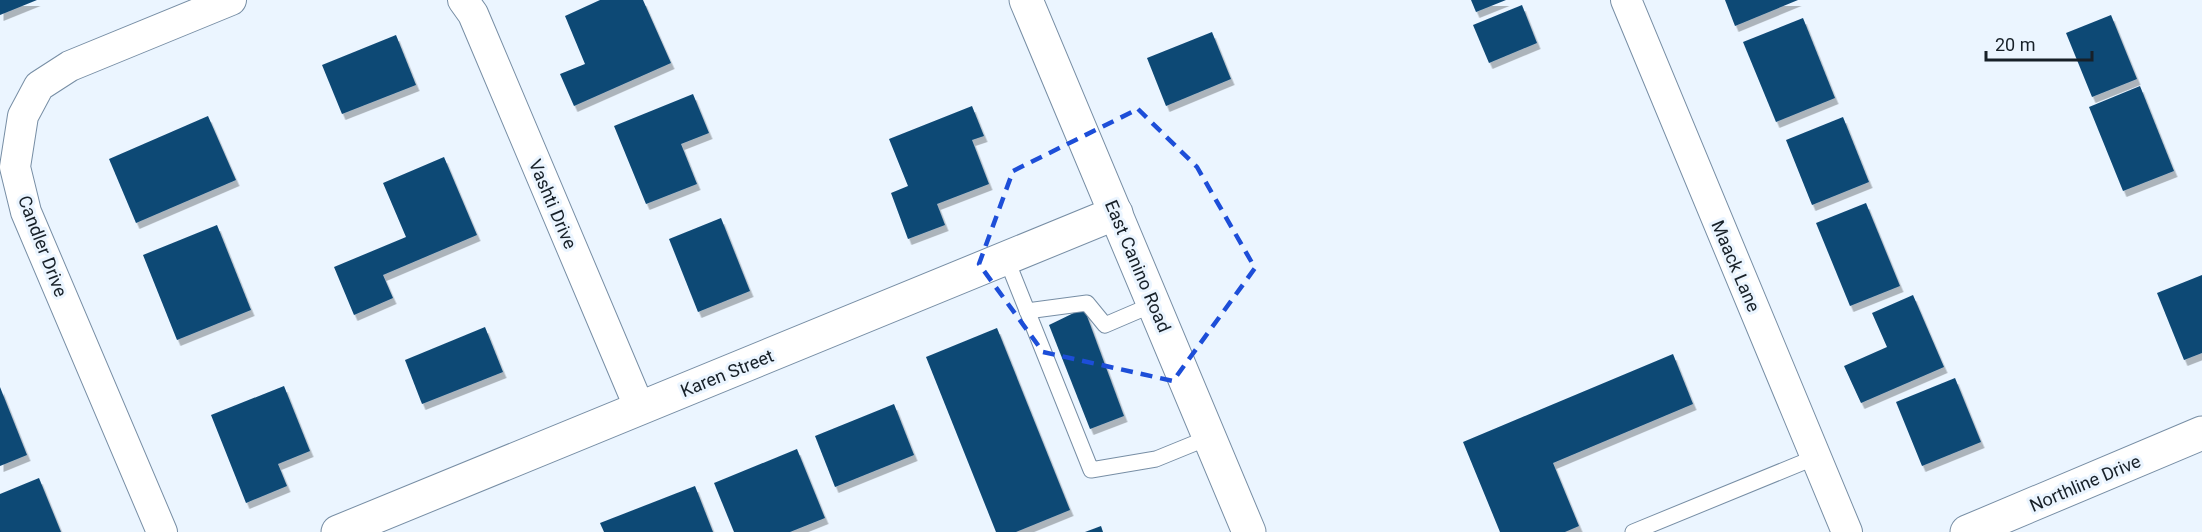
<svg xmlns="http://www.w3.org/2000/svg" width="2202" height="532" viewBox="0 0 2202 532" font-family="Roboto,sans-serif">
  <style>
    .building { fill: #0d4875; filter: url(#shadow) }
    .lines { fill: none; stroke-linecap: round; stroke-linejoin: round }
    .service-casing { stroke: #778ea5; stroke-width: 17 }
    .minor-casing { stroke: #778ea5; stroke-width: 32 }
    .tertiary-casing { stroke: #778ea5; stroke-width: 35 }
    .service { stroke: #fff; stroke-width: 15 }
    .minor { stroke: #fff; stroke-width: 30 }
    .tertiary { stroke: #fff; stroke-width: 33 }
    .marked { fill: none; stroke: #1d4ed8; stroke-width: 4.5; stroke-dasharray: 12 8; stroke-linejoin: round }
    .labels { text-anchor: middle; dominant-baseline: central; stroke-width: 6; stroke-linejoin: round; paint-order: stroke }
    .street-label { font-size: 18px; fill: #172028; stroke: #ebf5ff }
  </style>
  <defs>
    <filter id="shadow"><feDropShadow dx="3.5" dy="6" stdDeviation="0" flood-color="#0004"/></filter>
  </defs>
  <rect width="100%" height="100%" fill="#ebf5ff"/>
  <g class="building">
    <path d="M0 0H37L0 15Z"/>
    <path d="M600 0H643L671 63 574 106 560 74 585 64 565 16Z"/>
    <path d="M1471 0H1506L1476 12Z"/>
    <path d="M1725 0H1798L1735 26Z"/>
    <path d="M1522 5 1537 43 1489 63 1473 25Z"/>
    <path d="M2111 15 2137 79 2092 97 2066 33Z"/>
    <path d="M1803 18 1835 98 1776 122 1743 42Z"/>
    <path d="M1212 32 1231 79 1166 106 1147 58Z"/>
    <path d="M396 35 416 85 342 114 322 65Z"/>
    <path d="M2140 86 2174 171 2123 191 2089 107Z"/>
    <path d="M693 94 709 133 681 144 697 184 646 204 614 126Z"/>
    <path d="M972 106 984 136 972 140 989 184 937 204 945 225 908 239 891 193 908 186 889 139Z"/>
    <path d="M208 116 236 180 136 223 109 159Z"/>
    <path d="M1843 117 1869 182 1812 205 1786 140Z"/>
    <path d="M444 157 477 235 383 275 393 298 354 315 334 267 406 237 383 183Z"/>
    <path d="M1866 203 1900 286 1850 306 1816 223Z"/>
    <path d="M721 218 750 291 698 312 669 239Z"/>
    <path d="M217 225 251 310 177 340 143 255Z"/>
    <path d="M2202 275V353L2184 360 2157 293Z"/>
    <path d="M1913 295 1944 367 1861 403 1844 366 1887 347 1872 313Z"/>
    <path d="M1084 308 1124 416 1090 429 1049 325Z"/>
    <path d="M485 327 503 372 422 404 405 360Z"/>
    <path d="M997 328 1070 510 1016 532H996L926 357Z"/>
    <path d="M1673 354 1693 404 1553 463 1579 526 1565 532H1500L1463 442Z"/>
    <path d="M1955 378 1981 442 1922 466 1896 402Z"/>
    <path d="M284 386 310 451 278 464 287 486 246 503 211 415Z"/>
    <path d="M0 387 27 455 0 466Z"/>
    <path d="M894 404 914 455 835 487 815 436Z"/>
    <path d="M797 449 825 518 790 532H734L714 483Z"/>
    <path d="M39 478 61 532H0V494Z"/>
    <path d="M695 486 713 532H604L600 523Z"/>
    <path d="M1101 526 1103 532H1085Z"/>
  </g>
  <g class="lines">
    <g class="service-casing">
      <g id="service">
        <path d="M1006 258 1091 470 1156 459 1210 437"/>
        <path d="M1027 311 1087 303 1105 325 1154 304"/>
        <path d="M1633 532 1816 457"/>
      </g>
    </g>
    <g class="minor-casing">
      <g id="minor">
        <path d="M463 0 473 14 640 409"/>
        <path d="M1626 0 1847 532"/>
        <path d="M162 532 26 212 15 167 23 116 39 86 70 66 231 0"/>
      </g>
    </g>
    <g class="tertiary-casing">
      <g id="tertiary">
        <path d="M1026 0 1249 532"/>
        <path d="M338 532 1116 213"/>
        <path d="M1967 532 2202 433"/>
      </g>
    </g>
    <use href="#service" class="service"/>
    <use href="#minor" class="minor"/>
    <use href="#tertiary" class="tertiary"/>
  </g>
  <path class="marked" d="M1138 109 1197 167 1255 268 1173 381 1043 352 979 264 1013 171Z"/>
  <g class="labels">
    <g class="street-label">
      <text transform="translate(553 204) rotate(67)">Vashti Drive</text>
      <text transform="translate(43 246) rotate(69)">Candler Drive</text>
      <text transform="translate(1138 266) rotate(67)">East Canino Road</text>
      <text transform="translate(1736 266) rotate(67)">Maack Lane</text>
      <text transform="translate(727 373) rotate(-22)">Karen Street</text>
      <text transform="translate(2085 483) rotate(-23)">Northline Drive</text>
    </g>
  </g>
  <path d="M1986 51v9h106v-9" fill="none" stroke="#172028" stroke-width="3"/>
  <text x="1995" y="51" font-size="18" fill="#172028" stroke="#ebf5ff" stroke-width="4.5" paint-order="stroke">20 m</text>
</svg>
